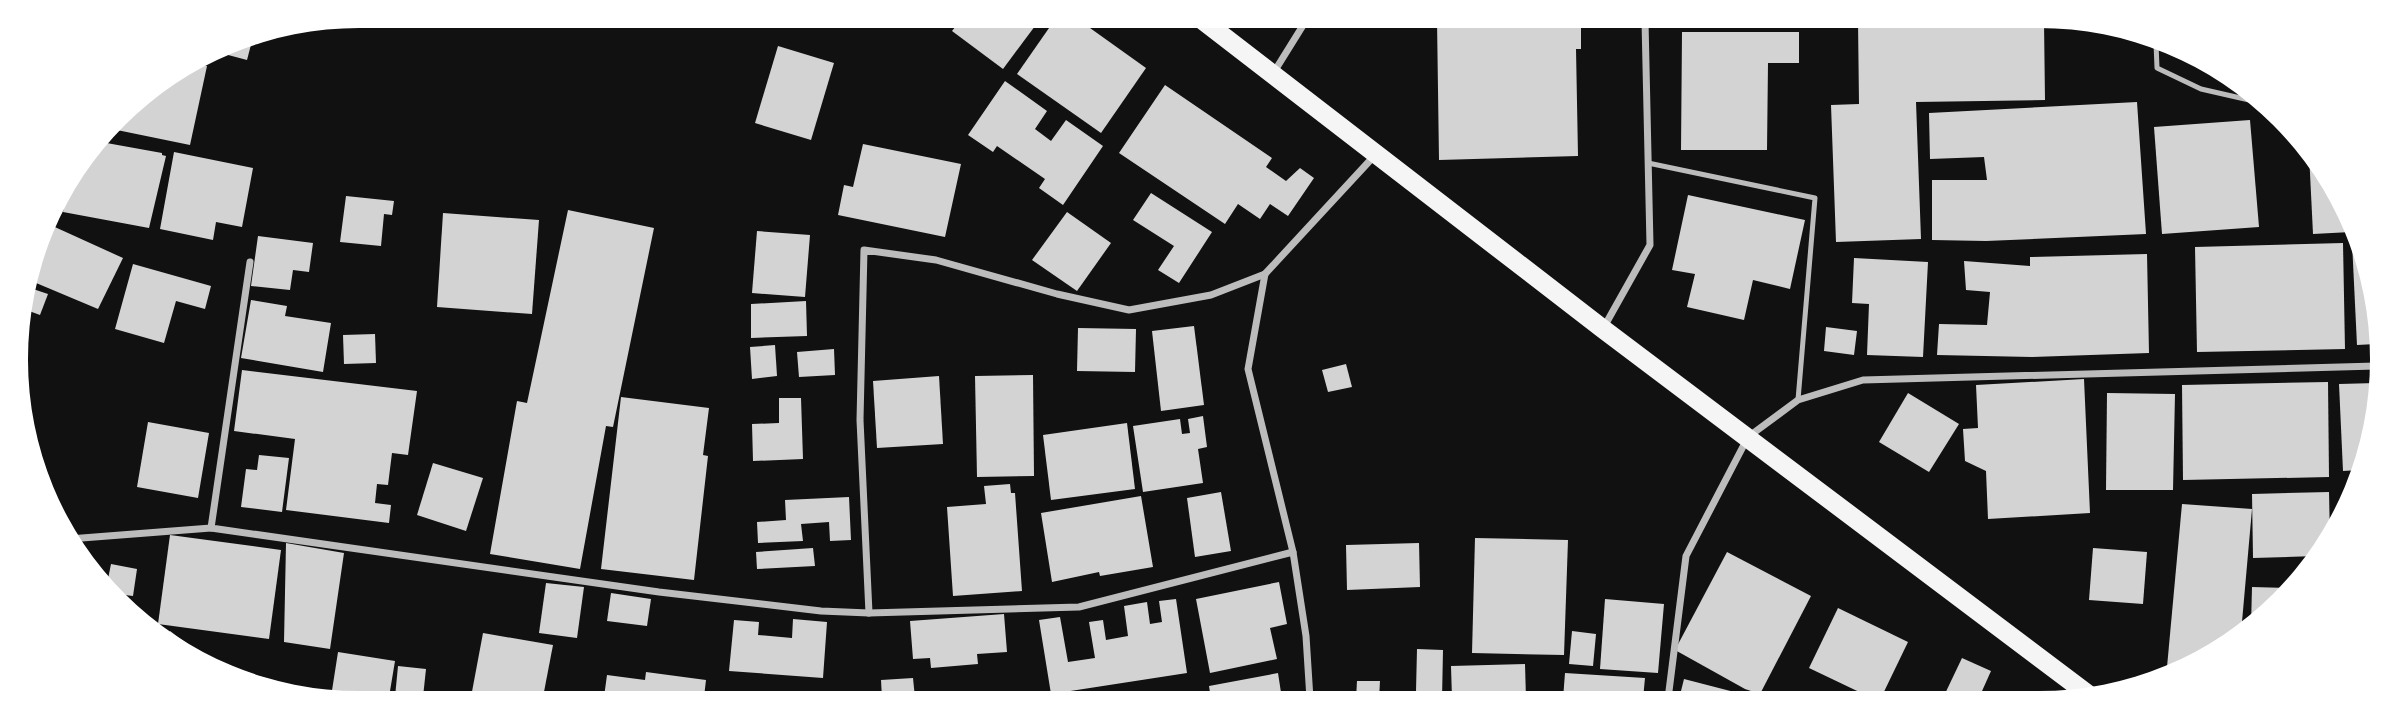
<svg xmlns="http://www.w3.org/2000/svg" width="2398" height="719" viewBox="0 0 2398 719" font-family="Poppins,sans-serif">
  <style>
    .building { fill: #d3d3d3 }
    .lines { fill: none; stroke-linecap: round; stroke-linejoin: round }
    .service { stroke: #bcbcbc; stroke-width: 5 }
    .minor { stroke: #bcbcbc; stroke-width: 7 }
    .trunk { stroke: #f5f5f5; stroke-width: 19 }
  </style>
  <rect width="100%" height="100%" fill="#111"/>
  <g class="building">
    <path d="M962 18H1041L1003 69 952 31Z"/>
    <path d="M1056 18H1076L1146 68 1101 133 1017 74Z"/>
    <path d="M1437 20H1581V49H1576L1578 156 1439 160Z"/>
    <path d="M1858 21 2044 22 2045 100 1916 102 1921 239 1836 242 1831 105 1859 104Z"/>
    <path d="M1682 32H1799V63H1768L1767 150H1681Z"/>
    <path d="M253 37 247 60 213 51 228 42Z"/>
    <path d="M778 46 834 63 811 140 755 123Z"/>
    <path d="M194 63 207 66 190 145 112 129 133 101Z"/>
    <path d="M1005 81 1047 111 1035 129 1051 141 1066 120 1103 146 1063 205 1039 188 1045 179 997 146 993 152 968 135Z"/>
    <path d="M1165 85 1272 158 1266 167 1286 181 1300 168 1314 178 1288 216 1270 204 1260 219 1238 204 1225 224 1119 153Z"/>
    <path d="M2137 102 2146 234 1986 241 1932 240V180H1987L1984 157 1930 159 1929 113Z"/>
    <path d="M2250 120 2259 227 2162 234 2154 127Z"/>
    <path d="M101 142 162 153V155L166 156 149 228 63 212 68 185Z"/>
    <path d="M863 144 961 164 945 237 838 215 844 185 853 187Z"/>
    <path d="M174 152 253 168 242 227 216 222 213 240 160 229Z"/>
    <path d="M2309 153 2325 169 2351 232 2313 234Z"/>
    <path d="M1151 193 1212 232 1179 283 1158 270 1174 246 1133 220Z"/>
    <path d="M1688 195 1805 220 1790 289 1753 280 1744 320 1687 307 1695 274 1672 270Z"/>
    <path d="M346 196 394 201 392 215 384 214 381 246 340 242Z"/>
    <path d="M568 210 654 228 613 427 606 426 580 569 490 554 517 401 527 403Z"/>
    <path d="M1067 212 1111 243 1077 291 1032 260Z"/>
    <path d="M443 213 539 220 532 314 437 307Z"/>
    <path d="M46 223 123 258 98 309 29 280Z"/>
    <path d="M757 231 810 235 805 297 752 293Z"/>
    <path d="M258 236 313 243 309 272 293 270 290 290 251 286Z"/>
    <path d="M2355 241 2376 293V344L2357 345 2352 242Z"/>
    <path d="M2343 243 2345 349 2197 352 2195 247Z"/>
    <path d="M2147 254 2149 353 2032 357 1937 355 1939 324 1987 325 1990 292 1966 290 1964 261 2030 266V257Z"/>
    <path d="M1854 258 1928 262 1923 357 1867 355 1869 304 1852 303Z"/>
    <path d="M133 264 211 286 205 309 176 301 164 343 115 329Z"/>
    <path d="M27 287 48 294 40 315 21 308Z"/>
    <path d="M251 300 287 306 285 316 331 323 323 372 241 358Z"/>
    <path d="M806 301 807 336 751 338V304Z"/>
    <path d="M1194 326 1204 405 1161 411 1152 331Z"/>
    <path d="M1826 327 1857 331 1854 355 1824 351Z"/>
    <path d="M1078 328 1136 329 1135 372 1077 371Z"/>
    <path d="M375 334 376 363 344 364 343 335Z"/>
    <path d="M775 345 777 376 752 379 750 347Z"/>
    <path d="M834 349 835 375 799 377 797 352Z"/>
    <path d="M1346 364 1352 387 1328 392 1322 370Z"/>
    <path d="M242 370 417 391 408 455 392 453 388 485 377 484 375 503 391 505 389 523 286 510 295 439 234 431Z"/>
    <path d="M1033 375 1034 476 977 477 975 376Z"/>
    <path d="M939 376 943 444 877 448 873 381Z"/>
    <path d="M2084 379 2090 513 1988 519 1986 471 1965 461 1963 429 1978 428 1976 385Z"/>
    <path d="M2328 382 2329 477 2183 480 2182 385Z"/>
    <path d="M2376 383V427L2359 470 2343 471 2339 384Z"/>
    <path d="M1908 393 1959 424 1929 472 1879 442Z"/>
    <path d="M2107 393 2175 394 2173 490H2106Z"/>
    <path d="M621 397 709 408 703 455 708 456 694 580 601 569Z"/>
    <path d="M779 398H801L803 459 753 461 752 424 779 423Z"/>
    <path d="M1203 416 1207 447 1198 449 1203 483 1143 492 1133 426 1180 419 1182 434 1190 433 1188 419Z"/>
    <path d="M148 422 209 433 198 498 137 487Z"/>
    <path d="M1127 423 1135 489 1051 500 1043 435Z"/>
    <path d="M259 455 289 458 282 512 241 507 246 469 257 470Z"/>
    <path d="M433 463 483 478 466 531 417 515Z"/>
    <path d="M1010 484 1011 493H1015L1022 591 953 596 947 507 986 504 984 486Z"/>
    <path d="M2343 491H2352L2344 510Z"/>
    <path d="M1221 492 1231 551 1195 557 1187 498Z"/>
    <path d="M2329 492 2330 539 2316 556 2253 558 2252 494Z"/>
    <path d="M1141 496 1153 567 1100 576 1099 572 1052 582 1041 513Z"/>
    <path d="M849 497 851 540 830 541 829 522 801 524 803 541 758 543 757 522 786 520 785 500Z"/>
    <path d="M2182 504 2252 509 2241 633 2166 678Z"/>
    <path d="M170 535 281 550 269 639 158 624Z"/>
    <path d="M1475 538 1568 540 1564 655 1472 653Z"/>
    <path d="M286 543 344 553 330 649 284 642Z"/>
    <path d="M1419 543 1420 587 1347 590 1346 545Z"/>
    <path d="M813 548 815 566 757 569 756 552Z"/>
    <path d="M2093 548 2147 552 2143 604 2089 600Z"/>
    <path d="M1727 552 1811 596 1760 694 1745 689 1675 650Z"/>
    <path d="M111 564 137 569 133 596 117 594 107 584Z"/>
    <path d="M1279 582 1287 624 1270 628 1277 659 1210 673 1196 599Z"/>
    <path d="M546 583 584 587 577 638 539 633Z"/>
    <path d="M2252 587 2290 588 2265 618 2251 626Z"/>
    <path d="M611 593 651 599 647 626 607 621Z"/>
    <path d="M1176 599 1187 673 1051 694 1039 620 1060 617 1068 662 1095 658 1089 622 1103 620 1106 640 1128 636 1124 606 1147 602 1150 624 1162 622 1159 601Z"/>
    <path d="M1605 599 1664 604 1658 673 1600 669Z"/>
    <path d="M1838 608 1908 642 1880 700H1876L1809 668Z"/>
    <path d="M1004 614 1007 652 977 654 978 664 931 668 930 658 913 659 910 621Z"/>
    <path d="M793 619 827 622 823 678 729 671 734 620 759 622 758 635 792 638Z"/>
    <path d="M170 631 210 661 209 662 169 646 163 640Z"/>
    <path d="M1572 631 1596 634 1593 666 1569 664Z"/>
    <path d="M483 633 553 645 543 697H471Z"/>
    <path d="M1417 649 1443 650 1442 699H1399V691H1416Z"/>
    <path d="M338 652 395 661 389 697H331Z"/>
    <path d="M1962 658 1991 671 1978 700H1942Z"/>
    <path d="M1525 664 1526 699H1452L1451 666Z"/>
    <path d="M398 666 426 669 423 697H395Z"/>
    <path d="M646 672 706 680 704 697H604L607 675 645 680Z"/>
    <path d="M1278 673 1282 699H1211L1209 686Z"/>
    <path d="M1565 673 1645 678 1643 699H1563Z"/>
    <path d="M913 678 915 698H882L881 680Z"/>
    <path d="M1684 679 1742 694 1740 700 1679 699Z"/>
    <path d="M1357 681H1380L1379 699H1356Z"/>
    <path d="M1181 691 1182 698H1126L1153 692 1158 695Z"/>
    <path d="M794 692 819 693V698H793Z"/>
  </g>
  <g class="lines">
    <g class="service">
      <path d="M2156 43 2157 68 2201 89 2258 102"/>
      <path d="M1648 163 1815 198 1798 400"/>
    </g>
    <g class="minor">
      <path d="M1274 72 1307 19"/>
      <path d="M250 262 211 528 659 592 821 611 869 613 1079 607 1293 552"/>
      <path d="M1604 327 1650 245 1645 21"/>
      <path d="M69 539 211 528"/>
      <path d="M869 613 860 420 864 250 936 260 1057 294 1129 310 1211 295 1265 274"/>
      <path d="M1310 699 1306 636 1293 552 1248 369 1265 274 1376 154"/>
      <path d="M1668 699 1686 556 1748 437 1798 400 1863 380 2376 366"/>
    </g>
    <path class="trunk" d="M1201 19 1603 329 2093 698"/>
  </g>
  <path d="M0 0H2398V719H0ZM359 28H2039A331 331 0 0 1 2370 359V360A331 331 0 0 1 2039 691H359A331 331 0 0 1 28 360V359A331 331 0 0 1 359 28Z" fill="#fff" fill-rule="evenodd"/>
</svg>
